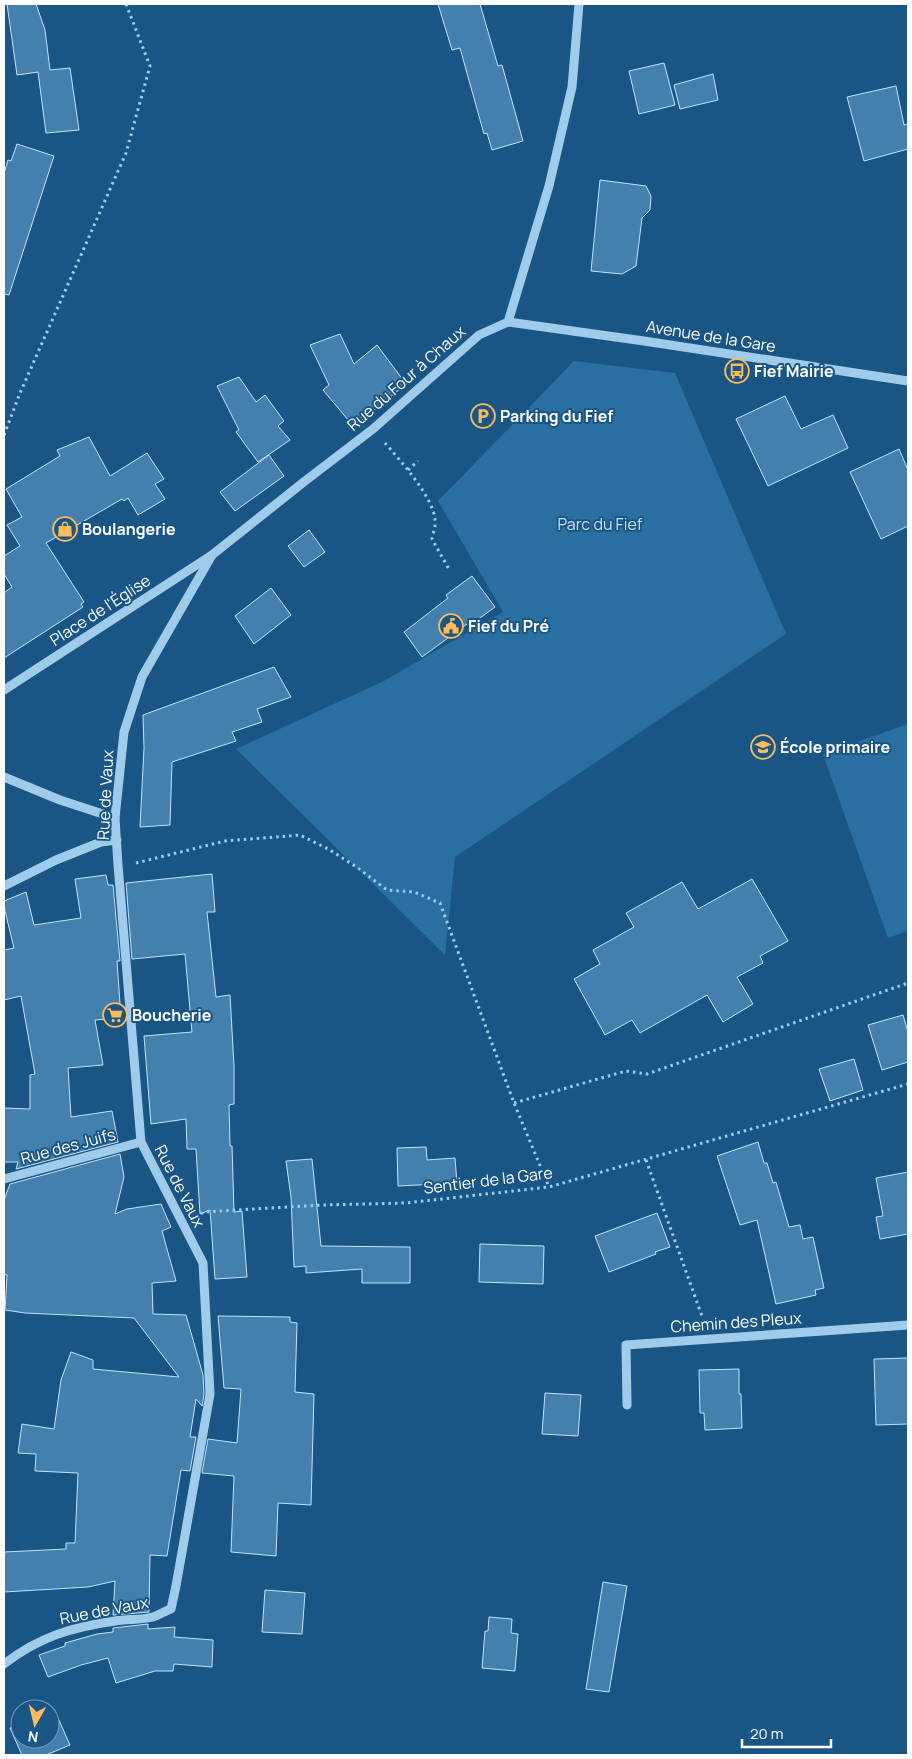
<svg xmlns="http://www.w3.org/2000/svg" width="912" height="1759" viewBox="0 0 912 1759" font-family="Manrope,sans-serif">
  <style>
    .green { fill: #296fa2 }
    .building { fill: #4380ae; stroke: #c5e3f9 }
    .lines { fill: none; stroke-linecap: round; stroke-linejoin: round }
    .path { stroke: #a0ccec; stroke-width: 3; stroke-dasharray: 2.5 4; stroke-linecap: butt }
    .minor { stroke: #a0ccec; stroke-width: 9 }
    .labels { text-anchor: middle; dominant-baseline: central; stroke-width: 4; stroke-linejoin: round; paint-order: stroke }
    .street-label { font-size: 16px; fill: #fff; stroke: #1a5685 }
    .poi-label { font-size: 16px; font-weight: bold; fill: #fff; stroke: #1a5685; text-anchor: start }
    .park-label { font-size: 16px; fill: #c5e3f9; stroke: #1a5685 }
  </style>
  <rect width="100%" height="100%" fill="#1a5685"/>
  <g class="green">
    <path d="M574 361 675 373 786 634 455 857 445 955 236 749 384 681 503 612 438 501Z"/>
    <path d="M908 724V931L888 938 823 754Z"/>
  </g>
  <g class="building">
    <path d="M7 4H36L45 30 50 70 70 68 79 130 46 133 38 72 17 75Z"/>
    <path d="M438 4H480L498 66 502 65 523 141 492 150 487 133 484 134 460 48 452 50Z"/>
    <path d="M664 63 675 105 639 114 629 71Z"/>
    <path d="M713 74 718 100 680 109 674 85Z"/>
    <path d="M896 86 904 125 908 124V149L864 161 847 97Z"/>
    <path d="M17 144 54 156 9 295 4 294V173L8 160 11 161Z"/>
    <path d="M600 180 646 186 651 196 650 210 642 218 636 266 622 274 591 271Z"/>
    <path d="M340 334 354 364 377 345 406 384 354 427 323 390 329 385 310 345Z"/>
    <path d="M239 377 256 402 265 395 284 421 278 426 290 440 258 462 236 432 239 430 217 386Z"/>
    <path d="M785 396 801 429 833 415 848 448 768 486 736 419Z"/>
    <path d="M89 437 110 476 147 453 164 479 155 484 165 499 138 515 128 498 124 501 122 499 46 543 84 602 81 604 83 607 4 658V593L12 587 4 574V556L20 546 7 525 22 517 6 489 60 456 57 450Z"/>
    <path d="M899 449 908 470V526L881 539 850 472Z"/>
    <path d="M269 455 284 476 235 511 220 492Z"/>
    <path d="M309 530 325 552 304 567 288 546Z"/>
    <path d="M472 576 495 607 469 626 467 624 422 657 404 632 448 598 446 595Z"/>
    <path d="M271 588 291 615 254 644 235 616Z"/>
    <path d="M274 667 291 697 257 709 262 722 232 732 236 741 172 762 170 825 140 827 144 748 143 715Z"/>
    <path d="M212 874 215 912H207L216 997 230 995 234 1066V1104L229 1105 230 1146H232L234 1212 242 1211 247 1277 215 1279 210 1210 200 1214 196 1149H187L186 1119 151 1124 144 1036 192 1032 185 954 132 959 126 883Z"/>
    <path d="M106 875 108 885H113L120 961H117L121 1018 95 1020 103 1065 68 1068 71 1117 112 1111 118 1142 16 1169 18 1162H4V1108L30 1109V1075L35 1074 21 996 4 1000V950L14 948 4 907V901L26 892 34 925 81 918 75 879Z"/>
    <path d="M752 879 788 941 760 956 763 963 737 977 753 1004 723 1022 707 995 640 1033 632 1020 605 1035 574 979 600 964 593 950 634 927 626 913 682 882 698 909Z"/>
    <path d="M903 1015 908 1032V1062L882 1070 868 1025Z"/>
    <path d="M854 1059 863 1090 830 1101 819 1069Z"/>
    <path d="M758 1142 764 1163H767L773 1183 776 1182 789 1227 800 1225 803 1239 813 1237 824 1288 815 1290 816 1295 776 1304 757 1220 740 1225 717 1156Z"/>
    <path d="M426 1147 427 1160 455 1158 457 1183 398 1186 397 1148Z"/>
    <path d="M120 1154 124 1177 115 1214 127 1209 161 1204 171 1227 162 1231 176 1281 152 1283 153 1314 186 1315 203 1375 204 1394 202 1406 196 1399 190 1437H196L190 1471 181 1470 167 1556 150 1555 149 1612 113 1615 115 1581 88 1587 4 1592V1552L66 1549V1543H75L78 1473 35 1471 36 1454 18 1453 22 1424 54 1429 61 1380 71 1352 93 1360V1369L179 1377 134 1318 25 1313 5 1310 7 1275 4 1274V1200L10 1184Z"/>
    <path d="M312 1159 321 1246 410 1247V1283H362V1269L306 1273V1266L294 1267 291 1197 286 1161Z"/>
    <path d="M908 1172V1234L880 1239 876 1217 883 1216 876 1178Z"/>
    <path d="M657 1213 670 1247 655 1252 656 1254 609 1272 595 1236Z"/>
    <path d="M480 1244 544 1246 543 1284 479 1282Z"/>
    <path d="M218 1316 290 1317V1322L297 1323 295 1392 314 1394 311 1505 278 1503 276 1556 231 1552 234 1476 202 1473 208 1439 237 1443 241 1389 224 1388Z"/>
    <path d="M908 1358V1424L876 1425 874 1359Z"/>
    <path d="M739 1369V1394H741L742 1428 705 1430 704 1413H700L699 1370Z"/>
    <path d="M545 1393 581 1395 578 1436 542 1434Z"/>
    <path d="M603 1582 627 1586 609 1692 586 1689Z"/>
    <path d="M265 1590 305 1593 302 1634 262 1632Z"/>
    <path d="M489 1617 512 1619 511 1633 518 1634 515 1671 482 1668 485 1631H488Z"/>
    <path d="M148 1624V1629L175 1627 174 1637 213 1640 212 1667 174 1664 173 1671H155L116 1683 108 1658 81 1665 48 1677 39 1655 65 1646V1643L97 1634 113 1632V1628Z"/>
    <path d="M54 1709 70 1745 46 1755H22L10 1728 20 1724V1739H50V1711Z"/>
  </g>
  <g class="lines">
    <g class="path">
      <path d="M4 435 20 393 126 153 150 66 126 4"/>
      <path d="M385 443C400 460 434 498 435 520 436 526 433 533 432 539L450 571"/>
      <path d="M408 470 418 461"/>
      <path d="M136 863 225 841 300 835 330 850 358 868 387 890 414 892 440 903 514 1103 549 1187"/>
      <path d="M514 1103 626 1071 647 1074 908 983"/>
      <path d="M646 1160 703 1319"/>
      <path d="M201 1214 203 1212 322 1205 406 1203 549 1187 908 1084"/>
    </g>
    <g class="minor">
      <path d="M508 322 644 341 908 381"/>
      <path d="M4 690 212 555 305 481 373 429 479 335 508 322 549 186 572 87 579 4"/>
      <path d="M4 777 60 800 115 818"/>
      <path d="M4 886 56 860 101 842 117 840"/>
      <path d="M4 1179 141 1142"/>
      <path d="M627 1405 626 1345 908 1325"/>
      <path d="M4 1664C39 1637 72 1627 115 1621 127 1619 141 1620 153 1617 159 1615 165 1611 171 1609L176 1586 210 1394 203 1263 141 1142 118 865 115 818 124 732 142 677 212 555"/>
    </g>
  </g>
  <defs>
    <g id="bus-ring" transform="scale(1.25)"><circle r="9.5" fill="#1a5685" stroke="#febb5c" stroke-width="1.5"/><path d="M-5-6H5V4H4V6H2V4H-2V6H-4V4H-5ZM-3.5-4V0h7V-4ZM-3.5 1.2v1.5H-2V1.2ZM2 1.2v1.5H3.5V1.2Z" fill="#febb5c"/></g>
    <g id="parking-ring" transform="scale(1.25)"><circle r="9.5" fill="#1a5685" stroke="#febb5c" stroke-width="1.5"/><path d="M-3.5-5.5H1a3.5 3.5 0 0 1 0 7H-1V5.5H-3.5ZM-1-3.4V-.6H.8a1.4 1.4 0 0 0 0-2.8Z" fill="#febb5c"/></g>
    <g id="shop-ring" transform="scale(1.25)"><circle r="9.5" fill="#1a5685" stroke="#febb5c" stroke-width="1.5"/><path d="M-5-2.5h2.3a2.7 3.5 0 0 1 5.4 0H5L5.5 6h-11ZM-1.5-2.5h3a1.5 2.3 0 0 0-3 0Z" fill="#febb5c"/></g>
    <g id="civic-ring" transform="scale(1.25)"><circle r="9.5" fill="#1a5685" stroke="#febb5c" stroke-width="1.5"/><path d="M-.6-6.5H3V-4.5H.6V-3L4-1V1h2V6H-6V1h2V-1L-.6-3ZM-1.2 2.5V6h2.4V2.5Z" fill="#febb5c"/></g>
    <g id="school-ring" transform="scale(1.25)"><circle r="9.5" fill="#1a5685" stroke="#febb5c" stroke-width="1.5"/><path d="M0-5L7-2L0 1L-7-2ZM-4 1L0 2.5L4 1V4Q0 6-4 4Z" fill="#febb5c"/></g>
    <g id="supermarket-ring" transform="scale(1.25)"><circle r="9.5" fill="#1a5685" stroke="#febb5c" stroke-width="1.5"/><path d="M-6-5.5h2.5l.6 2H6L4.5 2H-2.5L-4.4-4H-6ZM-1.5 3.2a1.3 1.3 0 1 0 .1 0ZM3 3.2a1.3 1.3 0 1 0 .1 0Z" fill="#febb5c"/></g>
  </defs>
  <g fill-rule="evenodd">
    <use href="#bus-ring" x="737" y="371"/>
    <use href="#parking-ring" x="483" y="416"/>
    <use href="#shop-ring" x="65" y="529"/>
    <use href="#civic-ring" x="451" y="626"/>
    <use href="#school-ring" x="763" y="747"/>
    <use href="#supermarket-ring" x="115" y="1015"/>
  </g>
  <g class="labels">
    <g class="street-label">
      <text transform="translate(711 336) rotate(9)">Avenue de la Gare</text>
      <text transform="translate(406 378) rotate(-41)">Rue du Four à Chaux</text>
      <text transform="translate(100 610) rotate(-33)">Place de l'Église</text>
      <text transform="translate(105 795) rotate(-87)">Rue de Vaux</text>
      <text transform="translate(68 1146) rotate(-15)">Rue des Juifs</text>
      <text transform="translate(488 1180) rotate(-7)">Sentier de la Gare</text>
      <text transform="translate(180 1186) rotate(63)">Rue de Vaux</text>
      <text transform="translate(736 1322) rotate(-4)">Chemin des Pleux</text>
      <text transform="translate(104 1610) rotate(-11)">Rue de Vaux</text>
    </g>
    <g class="poi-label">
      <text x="754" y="371">Fief Mairie</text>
      <text x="500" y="416">Parking du Fief</text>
      <text x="82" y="529">Boulangerie</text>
      <text x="468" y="626">Fief du Pré</text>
      <text x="780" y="747">École primaire</text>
      <text x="132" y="1015">Boucherie</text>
    </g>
    <g class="park-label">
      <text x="600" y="524">Parc du Fief</text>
    </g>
  </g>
  <rect width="912" height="1759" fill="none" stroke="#ffffff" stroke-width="10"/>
  <g transform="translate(35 1724) rotate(188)"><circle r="24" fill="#1a5685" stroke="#769ab6"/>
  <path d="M0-4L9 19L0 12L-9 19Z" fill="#febb5c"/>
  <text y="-8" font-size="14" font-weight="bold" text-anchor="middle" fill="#ffffff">N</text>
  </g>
  <path d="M742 1739v8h89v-8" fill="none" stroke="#ffffff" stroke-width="2.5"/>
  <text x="750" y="1739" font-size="15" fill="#ffffff" stroke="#1a5685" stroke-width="4" paint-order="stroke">20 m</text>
</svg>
